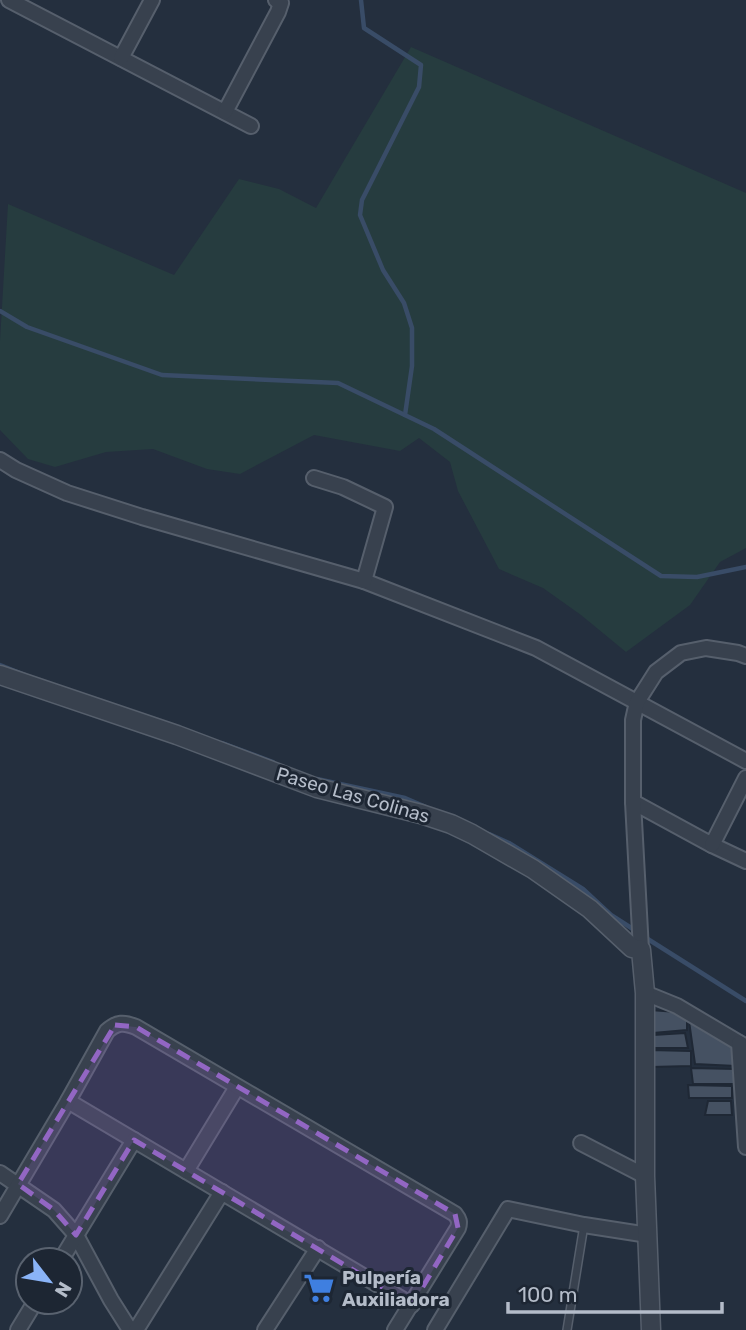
<svg xmlns="http://www.w3.org/2000/svg" width="746" height="1330" viewBox="0 0 746 1330" font-family="Rubik,sans-serif">
  <style>
    .green { fill: #263c3f }
    .lines { fill: none; stroke-linecap: round; stroke-linejoin: round }
    .stream { stroke: #394c67; stroke-width: 4.5 }
    .building { fill: #455162; stroke: #1f2835; stroke-width: 2 }
    .service-casing { stroke: #565f6c; stroke-width: 10 }
    .minor-casing { stroke: #565f6c; stroke-width: 18 }
    .tertiary-casing { stroke: #565f6c; stroke-width: 21 }
    .service { stroke: #38414e; stroke-width: 7 }
    .minor { stroke: #38414e; stroke-width: 14 }
    .tertiary { stroke: #38414e; stroke-width: 18 }
    .marked { fill: #9266c3; fill-opacity: 0.2; stroke: #9266c3; stroke-width: 5; stroke-dasharray: 14 9; stroke-linejoin: round }
    .labels { text-anchor: middle; dominant-baseline: central; stroke-width: 6; stroke-linejoin: round; paint-order: stroke }
    .street-label { font-size: 19px; fill: #b4bcc9; stroke: #1d2633 }
    .poi-label { font-size: 19px; font-weight: bold; fill: #b4bcc9; stroke: #1d2633; text-anchor: start }
  </style>
  <rect width="100%" height="100%" fill="#242f3e"/>
  <path class="green" d="M411 47 746 193V548L720 562 690 605 626 652 581 615 543 588 499 569 458 491 450 462 419 438 400 451 314 435 240 474 207 469 153 449 106 452 55 467 28 459 0 430V341L8 204 174 275 239 179 279 189 316 208Z"/>
  <g class="lines">
    <g class="stream">
      <path d="M361 0 364 28 421 65 419 87 362 200 360 215 383 270 404 303 412 328V366L405 415"/>
      <path d="M0 311 27 327 162 375 338 383 434 429 661 576 697 577 746 567"/>
      <path d="M0 665 25 675"/>
      <path d="M222 743 273 762"/>
      <path d="M317 779 405 798 426 807"/>
      <path d="M489 834 509 843 583 889 611 915 636 931"/>
      <path d="M643 936 746 1001"/>
    </g>
  </g>
  <g class="building">
    <path d="M650 1010 677 1012 687 1018V1030L653 1033Z"/>
    <path d="M689 1021 735 1046 736 1066 695 1064Z"/>
    <path d="M685 1033 688 1048H654L653 1035Z"/>
    <path d="M650 1050 691 1051V1066L651 1067Z"/>
    <path d="M691 1068 736 1069V1084H693Z"/>
    <path d="M688 1085 732 1086V1098H689Z"/>
    <path d="M708 1101H731L732 1115H705Z"/>
  </g>
  <g class="lines">
    <g class="service-casing">
      <path id="service" d="M567 1330 584 1225"/>
    </g>
    <g class="minor-casing">
      <g id="minor">
        <path d="M9 0 251 126"/>
        <path d="M121 58 152 0"/>
        <path d="M225 112 278 12 281 3 276 0"/>
        <path d="M0 460 16 470 67 493 142 517 364 581 536 648 746 761"/>
        <path d="M314 478 343 487 385 507 364 581"/>
        <path d="M633 802 712 845 746 861"/>
        <path d="M712 845 746 778"/>
        <path d="M641 950 633 802V720L637 702 656 672 681 653 706 648 738 653 746 656"/>
        <path d="M645 993 677 1006 746 1047"/>
        <path d="M739 1043 746 1147"/>
        <path d="M68 1101 412 1305"/>
        <path d="M581 1143 645 1176"/>
        <path d="M186 1171 237 1087"/>
        <path d="M0 1173 54 1210 76 1235 111 1300 130 1330"/>
        <path d="M0 1216 68 1101 107 1031C117 1022 124 1022 136 1027L455 1214C459 1219 460 1222 458 1228L395 1330"/>
        <path d="M61 1260 134 1140"/>
        <path d="M18 1330 35 1302"/>
        <path d="M136 1330 222 1192"/>
        <path d="M265 1330 318 1248"/>
        <path d="M435 1330 508 1209 584 1225 648 1235"/>
      </g>
    </g>
    <g class="tertiary-casing">
      <path id="tertiary" d="M0 675 177 735 317 788 421 814 451 824 472 834 533 869 590 909 632 948 641 950 645 993V1176L651 1330"/>
    </g>
    <use href="#service" class="service"/>
    <use href="#minor" class="minor"/>
    <use href="#tertiary" class="tertiary"/>
  </g>
  <path class="marked" d="M115 1025 136 1027 455 1214 458 1228 412 1305 134 1140 76 1235 54 1210 18 1184Z"/>
  <defs>
    <g id="supermarket-bare" transform="scale(2.415)"><path d="M-6-5.5h2.5l.6 2H6L4.5 2H-2.5L-4.4-4H-6ZM-1.5 3.2a1.3 1.3 0 1 0 .1 0ZM3 3.2a1.3 1.3 0 1 0 .1 0Z" fill="#3f7fe0" stroke="#1d2633" stroke-width="2.5" paint-order="stroke"/></g>
  </defs>
  <g fill-rule="evenodd">
    <use href="#supermarket-bare" x="319" y="1288"/>
  </g>
  <g class="labels">
    <g class="street-label">
      <text transform="translate(353 795) rotate(16)">Paseo Las Colinas</text>
    </g>
    <g class="poi-label">
      <text x="342" y="1277">Pulpería<tspan x="342" dy="22">Auxiliadora</tspan></text>
    </g>
  </g>
  <g transform="translate(49 1281) rotate(121)"><circle r="33" fill="#1d2633" stroke="#59626f" stroke-width="2"/>
  <path d="M0-5L12 26L0 18L-12 26Z" fill="#8ab4f8"/>
  <text y="-10" font-size="19" font-weight="bold" text-anchor="middle" fill="#b4bcc9">N</text>
  </g>
  <path d="M508 1302v10h214v-10" fill="none" stroke="#b4bcc9" stroke-width="3.5"/>
  <text x="518" y="1302" font-size="21" fill="#b4bcc9" stroke="#1d2633" stroke-width="5" paint-order="stroke">100 m</text>
</svg>
